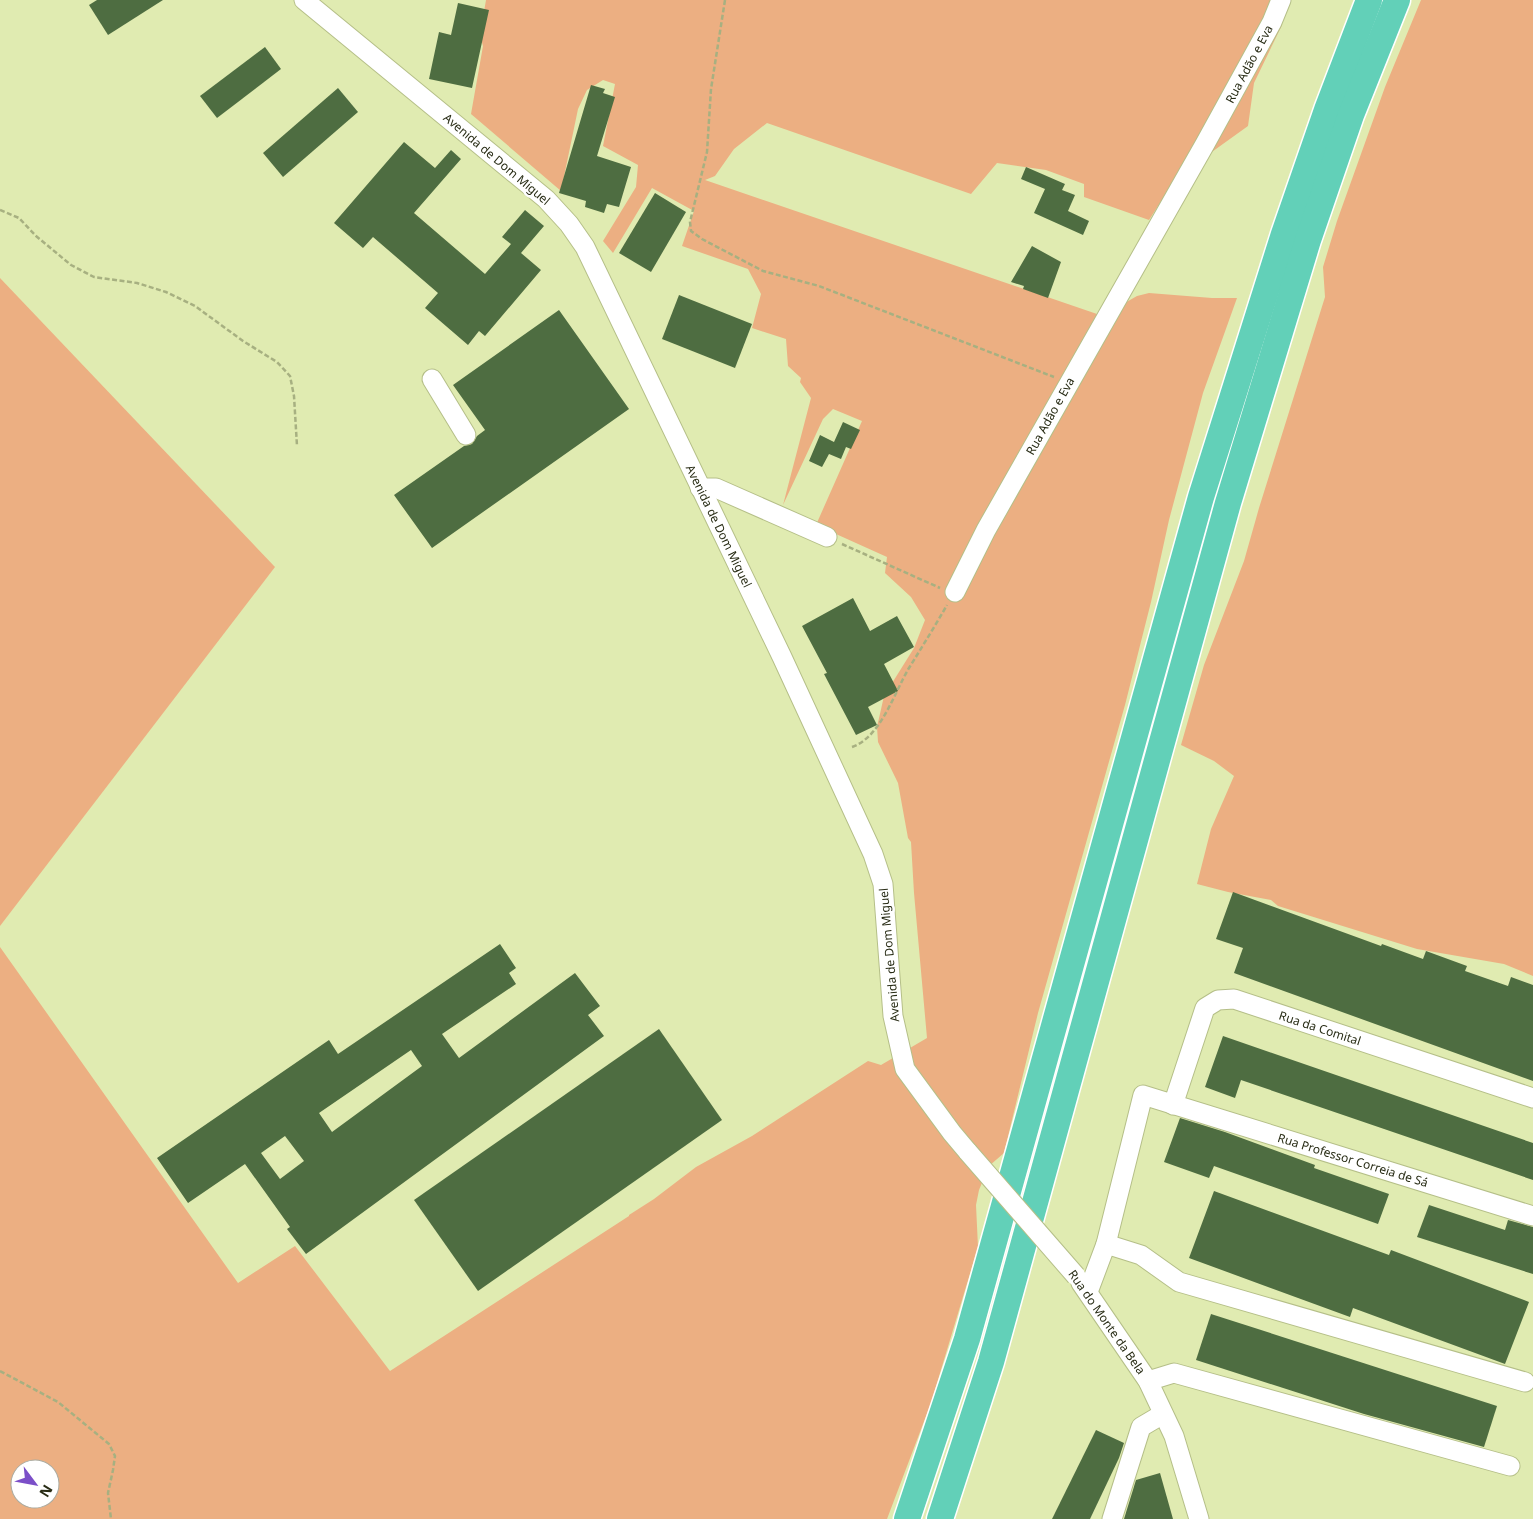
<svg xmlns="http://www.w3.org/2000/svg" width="1533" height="1519" viewBox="0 0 1533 1519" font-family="'Noto Sans',sans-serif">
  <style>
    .green { fill: #ecaf82; fill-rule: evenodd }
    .building { fill: #4e6d41; fill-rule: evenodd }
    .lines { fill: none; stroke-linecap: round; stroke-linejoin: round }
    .minor-casing { stroke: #b5bf88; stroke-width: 21 }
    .highway-casing { stroke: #fff; stroke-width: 29 }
    .path { stroke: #a7b081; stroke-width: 2.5; stroke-dasharray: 5 2.5; stroke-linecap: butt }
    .minor { stroke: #fff; stroke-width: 19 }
    .highway { stroke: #62d0b8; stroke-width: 26 }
    .minor-bridge-casing { stroke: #b5bf88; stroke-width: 21; stroke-linecap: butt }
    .minor-bridge { stroke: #fff; stroke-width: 19 }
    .labels { text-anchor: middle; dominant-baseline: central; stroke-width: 5; stroke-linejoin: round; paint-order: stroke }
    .street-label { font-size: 12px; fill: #282c15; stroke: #fff }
  </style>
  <rect width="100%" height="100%" fill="#e0ebb1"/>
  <g class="green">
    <path d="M486 0H1272L1263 25H1282L1254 83 1248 126 1209 154 1183 167 1149 220 1084 197V184L1046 170 997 163 971 194 767 123 734 149 715 176 705 180 1097 314 1095 320 1137 296 1149 293 1212 298H1237L1203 393 1169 520 1151 602 1125 705 1038 1013 1004 1153 989 1166 979 1190 976 1205 978 1247 931 1403 887 1519H0V947L238 1283 295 1246 390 1371 629 1216V1215L654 1199 696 1167 752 1136 868 1061 881 1065 927 1038 914 893 911 842 908 838 898 783 878 742 877 727 884 696 914 648 925 620 911 597 885 573 887 557 816 525 862 421 833 409 823 419 783 505 811 398 800 382 801 378 788 366 786 339 752 328 761 294 748 269 682 246 694 211 652 188 613 253 603 241 636 187 638 165 603 146 615 84 603 80 587 90 578 109 561 191 471 114 483 46 480 35ZM20 1469H50V1499H20Z"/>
    <path d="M1421 0H1533V976L1504 964 1417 949 1278 906 1271 900 1228 892 1197 884 1211 829 1234 776 1214 761 1181 745 1204 665 1244 561 1259 508 1325 297 1323 267 1337 221 1385 87Z"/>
    <path d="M0 278 275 567 0 926Z"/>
  </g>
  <g class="building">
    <path d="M97 0H163L108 35 89 5Z"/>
    <path d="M458 3 489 10 472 88 429 79 439 32 451 35Z"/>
    <path d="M265 47 281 69 217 118 200 96Z"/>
    <path d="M591 85 605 89 603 93 615 97 597 156 631 167 619 207 607 204 604 213 585 207 586 201 559 193Z"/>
    <path d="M338 88 358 112 283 177 263 153Z"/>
    <path d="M404 142 435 168 451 150 461 159 414 213 485 274 511 244 502 237 525 210 544 226 521 253 541 270 485 336 479 331 468 345 425 308 438 293 373 237 363 248 334 223Z"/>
    <path d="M1026 167 1065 184 1062 190 1075 195 1068 211 1089 221 1083 235 1034 213 1045 189 1021 179Z"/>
    <path d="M655 193 686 212 651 272 619 253Z"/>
    <path d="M1032 246 1061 262 1048 298 1023 289 1024 286 1011 282Z"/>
    <path d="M679 295 752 324 735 368 662 339Z"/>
    <path d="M559 310 629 409 432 548 394 495 464 446 472 444 477 436 485 430 453 385Z"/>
    <path d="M843 422 860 430 851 449 846 447 841 459 829 454 822 467 809 461 820 435 834 442Z"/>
    <path d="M853 598 870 631 897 616 914 647 884 664 898 691 868 707 877 725 856 735 824 674 827 673 802 626Z"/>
    <path d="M1233 892 1381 946 1382 944 1423 959 1426 951 1467 966 1465 971 1508 986 1511 977 1533 985V1081L1234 973 1243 948 1216 939Z"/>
    <path d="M500 944 516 968 509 973 516 984 442 1034 459 1058 575 973 600 1006 588 1015 604 1036 306 1254 287 1229 290 1227 245 1164 188 1203 157 1158 329 1040 338 1054ZM411 1050 422 1066 332 1132 319 1113ZM285 1136 304 1161 280 1179 261 1153Z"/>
    <path d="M659 1029 722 1120 478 1291 414 1200Z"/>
    <path d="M1223 1036 1533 1143V1180L1241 1080 1235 1098 1205 1087Z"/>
    <path d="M1180 1118 1225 1132 1315 1165 1314 1168 1389 1194 1378 1224 1214 1166 1209 1178 1164 1162Z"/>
    <path d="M1214 1191 1389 1255 1391 1250 1529 1302 1505 1364 1353 1308 1350 1317 1189 1258Z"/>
    <path d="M1429 1205 1505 1230 1508 1220 1533 1227V1274L1417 1237Z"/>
    <path d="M1211 1314 1497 1406 1484 1447 1364 1414 1196 1360Z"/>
    <path d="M1096 1430 1124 1443 1119 1458 1090 1519H1052Z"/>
    <path d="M1160 1473 1173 1519H1124L1136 1480Z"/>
  </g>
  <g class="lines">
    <g class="minor-casing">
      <g id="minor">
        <path d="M304 0 546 199 569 224 585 247 782 657 873 854 883 884 893 1016 905 1069 952 1133 968 1152"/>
        <path d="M432 379 466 435"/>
        <path d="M700 488H716L827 537"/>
        <path d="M955 592 986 530 1205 144 1272 22 1281 0"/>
        <path d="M1173 1105 1205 1008 1218 1000 1234 999 1533 1098"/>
        <path d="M1106 1244 1141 1255 1179 1282 1525 1382"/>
        <path d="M1081 1283 1148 1381 1174 1436 1199 1519"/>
        <path d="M1088 1292 1106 1244 1143 1095 1533 1216"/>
        <path d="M1148 1381 1174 1373 1510 1466"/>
        <path d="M1112 1519 1141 1427 1163 1414"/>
      </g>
    </g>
    <g class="highway-casing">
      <g id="highway">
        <path d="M907 1519 967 1339 1201 497 1284 234 1327 110 1369 0"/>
        <path d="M940 1519 991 1362 1228 503 1308 240 1351 115 1397 0"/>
      </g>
    </g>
    <g class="path">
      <path d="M725 0 711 89 707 152 690 222 691 231 702 239 763 271 819 286 1054 377"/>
      <path d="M0 210 19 218 36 236 71 265 94 277 137 283 166 292 195 306 243 341 277 362 290 376 294 396 297 446"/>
      <path d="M842 544 940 588"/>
      <path d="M852 747C881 737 894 693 909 668 922 647 935 626 947 605"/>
      <path d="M0 1371 58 1402 109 1444 115 1456 113 1470 108 1493 111 1519"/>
    </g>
    <use href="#minor" class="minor"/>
    <use href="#highway" class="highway"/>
    <g class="minor-bridge-casing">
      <path id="minor-bridge" d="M968 1152 1076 1276"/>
    </g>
    <use href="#minor-bridge" class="minor-bridge"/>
  </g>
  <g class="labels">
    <g class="street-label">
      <text transform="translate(1249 64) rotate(-62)">Rua Adão e Eva</text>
      <text transform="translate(497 159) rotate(40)">Avenida de Dom Miguel</text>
      <text transform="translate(1050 416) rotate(-61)">Rua Adão e Eva</text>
      <text transform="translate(719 526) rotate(64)">Avenida de Dom Miguel</text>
      <text transform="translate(889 955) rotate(-95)">Avenida de Dom Miguel</text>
      <text transform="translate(1320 1028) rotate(18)">Rua da Comital</text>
      <text transform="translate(1353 1160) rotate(17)">Rua Professor Correia de Sá</text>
      <text transform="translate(1107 1322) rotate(55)">Rua do Monte da Bela</text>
    </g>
  </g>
  <g transform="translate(35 1484) rotate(122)"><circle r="24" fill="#ffffff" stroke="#a9aba1"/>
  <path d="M0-4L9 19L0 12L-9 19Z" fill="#7b4fc8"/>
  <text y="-8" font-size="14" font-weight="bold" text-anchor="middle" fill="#282c15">N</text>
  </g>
</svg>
